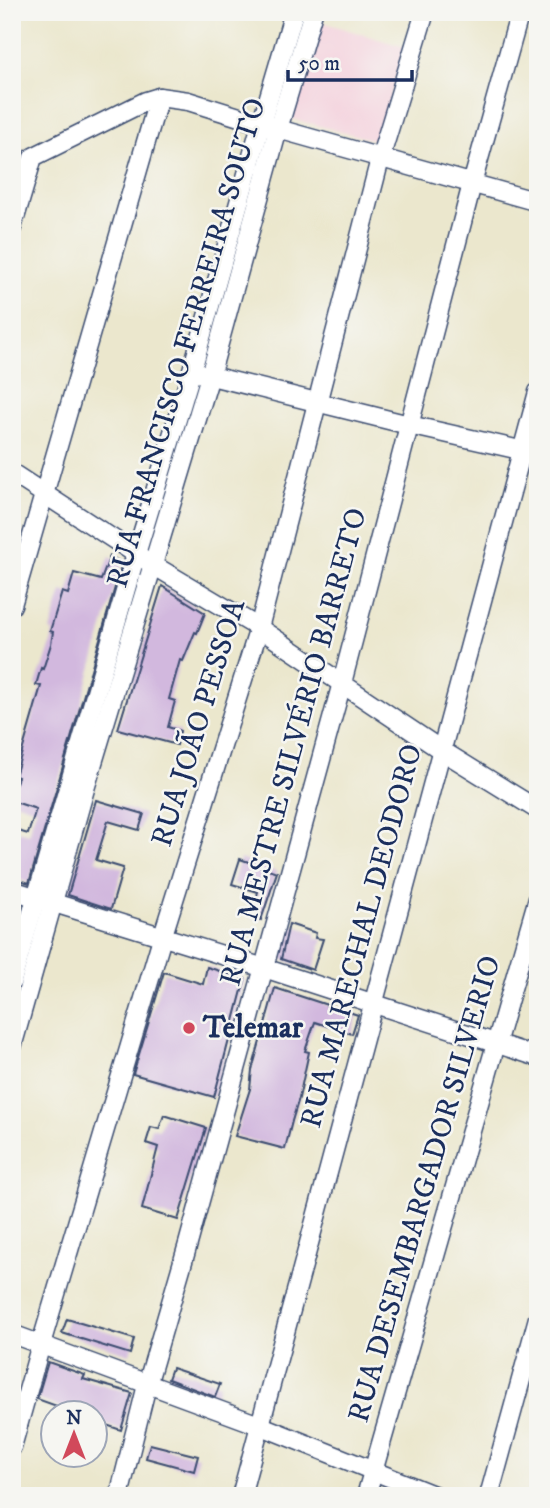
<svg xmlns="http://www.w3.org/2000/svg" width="550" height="1508" viewBox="0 0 550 1508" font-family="'IM FELL DW Pica',serif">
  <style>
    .built { fill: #f4cfdc }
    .building { fill: #d2b8de }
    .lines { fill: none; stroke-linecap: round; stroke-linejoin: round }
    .minor-casing { stroke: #3a4b6f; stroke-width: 21 }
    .minor { stroke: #fff; stroke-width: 18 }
    .poi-dot { fill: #d1495b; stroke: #f6f6f2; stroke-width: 2.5 }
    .labels { text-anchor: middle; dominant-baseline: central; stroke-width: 5; stroke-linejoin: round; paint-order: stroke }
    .street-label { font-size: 30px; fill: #1b2f5e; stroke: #f6f6f2 }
    .poi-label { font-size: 30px; font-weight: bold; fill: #1b2f5e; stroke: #f6f6f2; text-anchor: start }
  </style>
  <rect width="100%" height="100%" fill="#f6f6f2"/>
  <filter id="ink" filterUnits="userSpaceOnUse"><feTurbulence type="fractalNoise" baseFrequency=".0143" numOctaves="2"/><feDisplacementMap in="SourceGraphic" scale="14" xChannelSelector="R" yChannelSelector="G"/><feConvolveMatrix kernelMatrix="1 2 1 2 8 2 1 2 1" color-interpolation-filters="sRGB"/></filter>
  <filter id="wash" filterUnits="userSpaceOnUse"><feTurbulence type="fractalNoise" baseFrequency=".00686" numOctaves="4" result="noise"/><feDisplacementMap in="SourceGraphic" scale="28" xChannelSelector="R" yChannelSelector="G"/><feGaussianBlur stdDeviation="1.57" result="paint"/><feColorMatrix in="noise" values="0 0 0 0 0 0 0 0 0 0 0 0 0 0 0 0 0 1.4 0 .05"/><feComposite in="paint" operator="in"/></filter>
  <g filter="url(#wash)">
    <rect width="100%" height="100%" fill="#ebe7cd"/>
    <path class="built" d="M319 21 404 47 378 141 292 119Z"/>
    <g id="blocks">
      <g class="building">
        <path d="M110 556 122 563 29 883 12 877V829L28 834 36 809 12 801V795L18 777 15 776 41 686 36 685 41 668 43 669 51 644 53 632 50 631 62 592 68 594 74 573 101 580Z"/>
        <path d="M162 586 205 613 197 633 195 632 183 661 180 660 169 699 175 701 168 727 180 731 177 745 118 729Z"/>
        <path d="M96 800 144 814 139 830 108 821 96 860 123 868 111 909 68 895Z"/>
        <path d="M240 859 277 872 261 920 251 917 258 892 232 884Z"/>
        <path d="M289 924 316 933 315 938 323 939 313 970 281 959Z"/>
        <path d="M207 967 245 979 214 1097 133 1074 164 972 203 984Z"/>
        <path d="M275 988 358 1015 352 1034 315 1022 305 1051 309 1052 299 1098 292 1121 285 1149 235 1136 250 1089 252 1070Z"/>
        <path d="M164 1115 206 1128 178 1220 142 1209 158 1147 146 1143 151 1127 159 1129Z"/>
        <path d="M67 1319 134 1339 130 1354 62 1333Z"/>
        <path d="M48 1362 85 1375 83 1379 132 1393 121 1430 94 1421V1413H76L37 1399Z"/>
        <path d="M172 1368 220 1384 215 1397 168 1379Z"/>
        <path d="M150 1444 198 1456 194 1471 146 1458Z"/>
      </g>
    </g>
  </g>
  <g filter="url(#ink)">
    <use href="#blocks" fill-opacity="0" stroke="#3a4b6f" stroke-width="2"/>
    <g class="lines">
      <g class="minor-casing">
        <g id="minor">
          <path d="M12 228 33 157 146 101 159 97 188 101 278 129 538 202"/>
          <path d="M199 373 409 425 538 454"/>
          <path d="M12 473 153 565 259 628 441 750 538 810"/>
          <path d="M12 605 159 97"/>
          <path d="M12 890 264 968 538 1057"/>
          <path d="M12 981 136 554 192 370 261 124 294 12"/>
          <path d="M12 1047 85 789 210 376 278 129 313 12"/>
          <path d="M12 1334 259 1425 436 1496"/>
          <path d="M12 1447 41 1344 162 938 259 628 380 159 425 12"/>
          <path d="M119 1496 147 1385 188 1244 342 683 472 184 520 12"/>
          <path d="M241 1496 538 392"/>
          <path d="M366 1496 538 898"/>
          <path d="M489 1496 538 1318"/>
        </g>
      </g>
      <use href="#minor" class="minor"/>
    </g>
  </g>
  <circle class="poi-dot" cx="189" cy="1028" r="7"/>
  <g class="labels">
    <g class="street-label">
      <text transform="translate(187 343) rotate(-74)">RUA FRANCISCO FERREIRA SOUTO</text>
      <text transform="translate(199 723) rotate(-73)">RUA JOÃO PESSOA</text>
      <text transform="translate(294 747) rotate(-75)">RUA MESTRE SILVÉRIO BARRETO</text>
      <text transform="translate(362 936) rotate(-75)">RUA MARECHAL DEODORO</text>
      <text transform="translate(425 1189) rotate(-74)">RUA DESEMBARGADOR SILVERIO</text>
    </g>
    <g class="poi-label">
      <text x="203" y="1028">Telemar</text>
    </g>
  </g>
  <rect width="550" height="1508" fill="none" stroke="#f6f6f2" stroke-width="42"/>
  <g transform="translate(74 1434)"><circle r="33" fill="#f6f6f2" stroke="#9ea6b7" stroke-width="2"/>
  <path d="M0-5L12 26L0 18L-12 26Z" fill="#d1495b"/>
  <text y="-10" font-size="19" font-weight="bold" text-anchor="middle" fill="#1b2f5e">N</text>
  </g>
  <path d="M288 70v10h124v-10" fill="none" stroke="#1b2f5e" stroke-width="3.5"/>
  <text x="298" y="70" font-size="21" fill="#1b2f5e" stroke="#f6f6f2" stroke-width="5" paint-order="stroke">50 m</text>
</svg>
